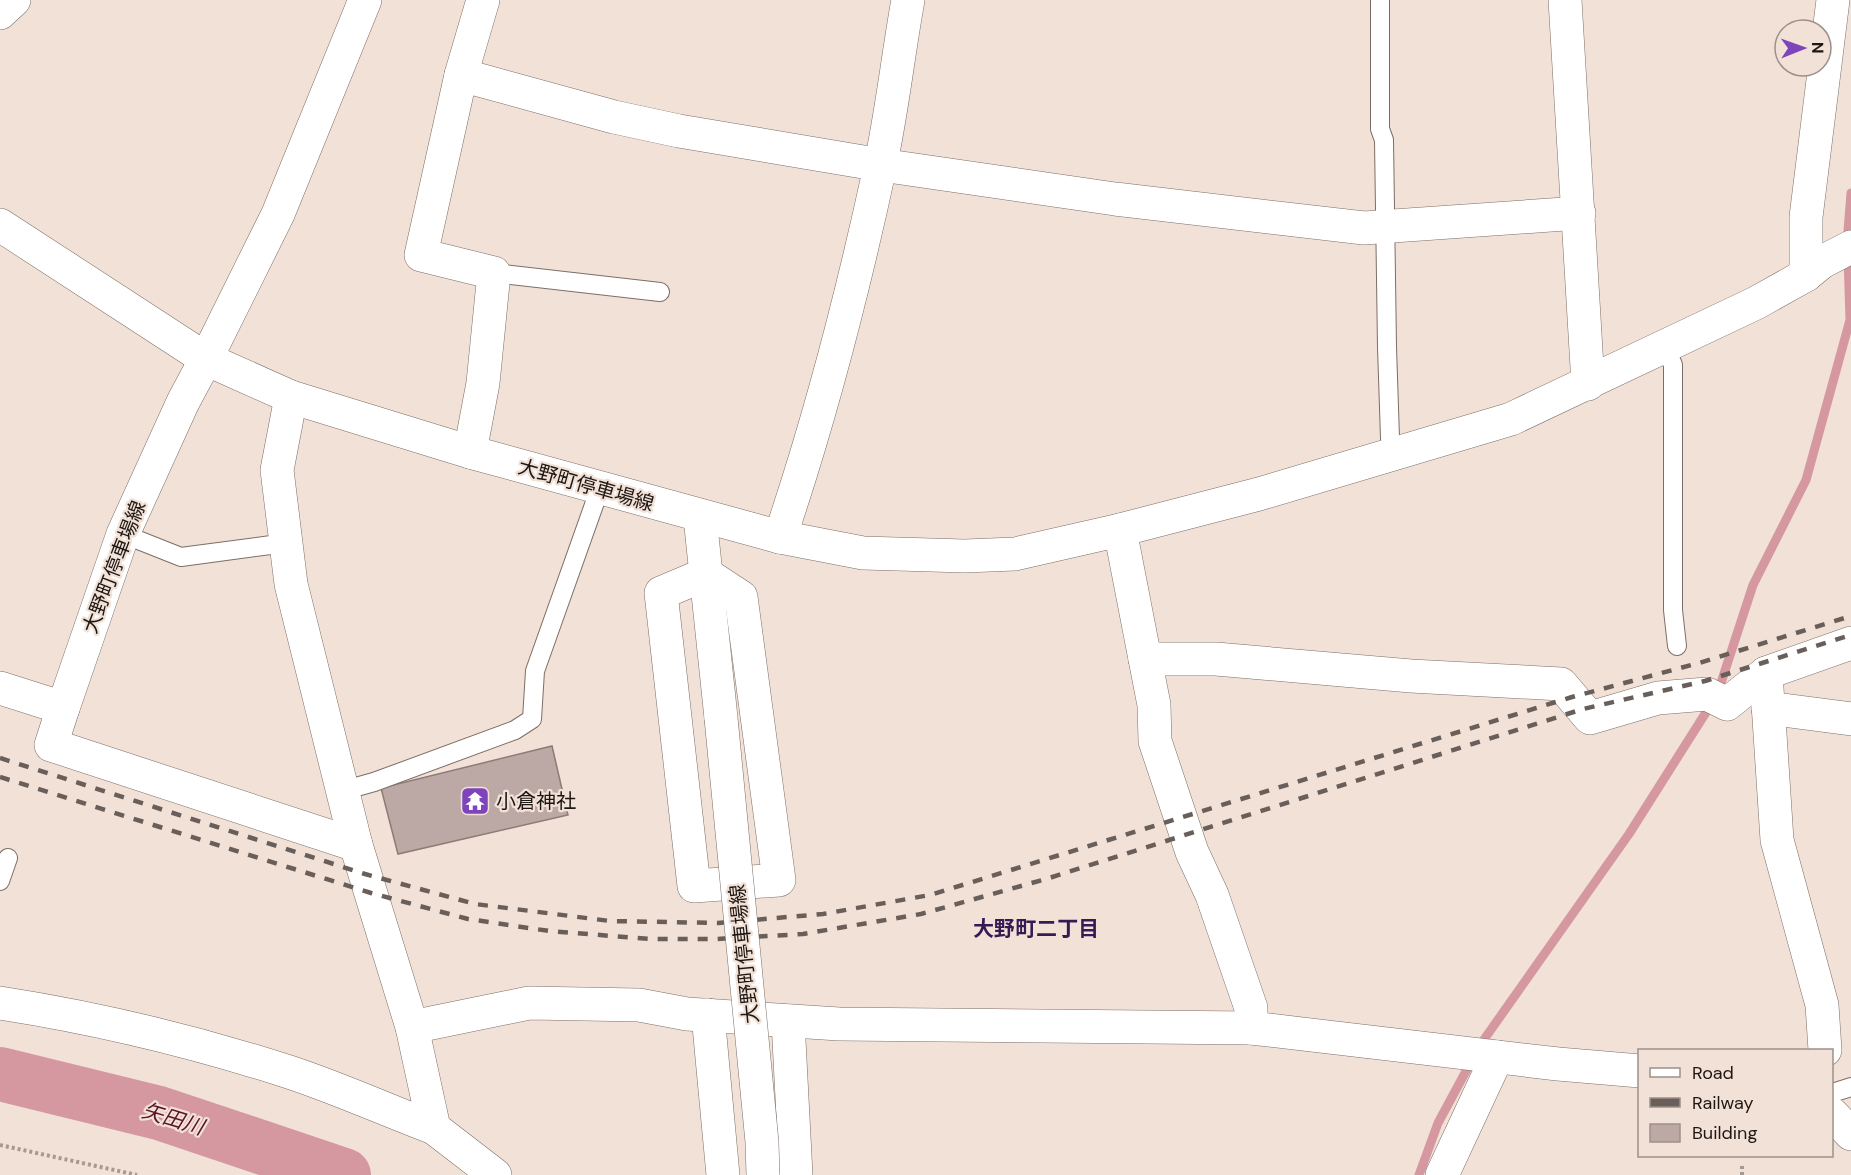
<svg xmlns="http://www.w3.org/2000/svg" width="1851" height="1175" viewBox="0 0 1851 1175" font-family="'DM Sans','Noto Sans JP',sans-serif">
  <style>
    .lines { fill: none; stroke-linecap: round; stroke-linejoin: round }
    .stream { stroke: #d598a1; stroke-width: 9 }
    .river { stroke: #d598a1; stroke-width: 54 }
    .building { fill: #bca9a6; stroke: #8d7b77; stroke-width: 1.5 }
    .lane-casing { stroke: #7d6e65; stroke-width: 20 }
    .street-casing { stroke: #7d6e65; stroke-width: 34 }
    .secondary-casing { stroke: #7d6e65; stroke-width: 34 }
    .path { stroke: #a69991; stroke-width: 4; stroke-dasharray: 3 3; stroke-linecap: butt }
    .lane { stroke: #fff; stroke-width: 18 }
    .street { stroke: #fff; stroke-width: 33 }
    .secondary { stroke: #fff; stroke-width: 33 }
    .rail { stroke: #695f5a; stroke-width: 4.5; stroke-dasharray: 10 10; stroke-linecap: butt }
    .secondary-bridge-casing { stroke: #7d6e65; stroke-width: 34; stroke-linecap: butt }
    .secondary-bridge { stroke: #fff; stroke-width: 33 }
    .labels { text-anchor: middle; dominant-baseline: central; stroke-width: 4.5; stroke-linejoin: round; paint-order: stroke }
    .street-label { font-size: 20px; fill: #1d1714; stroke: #f2e1d7 }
    .poi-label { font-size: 20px; fill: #1d1714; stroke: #f2e1d7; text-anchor: start }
    .neighbourhood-label { font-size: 21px; font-weight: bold; fill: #361a53; stroke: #f2e1d7 }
    .water-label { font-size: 21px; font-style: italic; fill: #5b1328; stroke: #f2e1d7 }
  </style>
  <rect width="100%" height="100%" fill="#f2e1d7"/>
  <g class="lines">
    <g class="stream">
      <path d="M1847 243 1851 193"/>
      <path d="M1478 1048 1629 834 1717 695 1753 585 1806 480 1850 320 1848 256"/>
      <path d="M1419 1175 1438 1123 1472 1060"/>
    </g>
    <path class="river" d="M0 1074 159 1113 344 1175"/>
  </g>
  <path class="building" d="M552 746 568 815 398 854 381 788Z"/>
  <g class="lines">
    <g class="lane-casing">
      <g id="lane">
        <path d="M1380 0V129L1384 140 1387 347 1390 438 1395 454"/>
        <path d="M494 273 660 292"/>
        <path d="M1665 346 1673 365V610L1677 646"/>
        <path d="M123 534 181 557 286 543"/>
        <path d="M342 791 374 782 515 730 532 719 535 671 600 488"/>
        <path d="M0 881 8 858"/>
        <path d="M1832 1093 1851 1087"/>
      </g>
    </g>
    <g class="street-casing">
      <g id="street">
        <path d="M1565 0 1588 384"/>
        <path d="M0 13 14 0"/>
        <path d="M461 75 614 117 679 131 881 165 1115 199 1364 228 1579 213"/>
        <path d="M1806 275V217L1833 0"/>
        <path d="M206 359 278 214 365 0"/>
        <path d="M291 397 277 470 291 584 356 845 412 1027 434 1128 495 1175"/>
        <path d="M470 452 483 383 494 273 421 255 461 75 483 0"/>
        <path d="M1120 530 1154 705 1155 741 1192 852 1212 895 1251 1008V1028"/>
        <path d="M780 537C821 416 853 292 880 167 892 112 898 55 908 0"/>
        <path d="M706 574 741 597 779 880 694 886 661 593Z"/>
        <path d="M1145 659H1216L1411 676 1561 684 1590 718 1658 698 1707 694 1727 704 1766 673"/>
        <path d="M0 688 63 708 51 745 356 845"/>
        <path d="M1768 708 1851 719"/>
        <path d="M0 1003C97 1018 196 1042 289 1072 338 1088 386 1110 434 1128"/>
        <path d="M708 1015 723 1175"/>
        <path d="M788 1021 796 1175"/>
        <path d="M412 1027 529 1003 639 1005 687 1014 839 1024 1251 1028 1558 1064 1640 1071"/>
        <path d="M1825 1050 1822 1005 1777 840 1766 673 1851 643"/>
        <path d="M1832 1114 1851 1134"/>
        <path d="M1442 1175 1497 1057"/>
      </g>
    </g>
    <g class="secondary-casing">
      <g id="secondary">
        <path d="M0 225 206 359 291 397 470 452 780 537 863 553 965 556 1015 554 1120 530 1259 494 1511 419 1756 303 1806 275 1822 262 1851 247"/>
        <path d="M700 517 721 718"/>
        <path d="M63 708 123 534 183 402 206 359"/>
      </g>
    </g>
    <g class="path">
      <path d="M0 1145 137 1175"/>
      <path d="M1742 1175V1166"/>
    </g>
    <use href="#lane" class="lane"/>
    <use href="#street" class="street"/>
    <use href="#secondary" class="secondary"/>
    <g class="rail">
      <path d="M0 758 365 874 475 904 610 921 718 923 823 914 930 895 1572 697 1699 663 1851 616"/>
      <path d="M0 777 371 893 468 919 549 931 650 939H716L803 934 921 914 1046 879 1583 709 1705 681 1851 635"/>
    </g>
    <g class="secondary-bridge-casing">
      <path id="secondary-bridge" d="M721 718 762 1142 763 1175"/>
    </g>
    <use href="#secondary-bridge" class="secondary-bridge"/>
  </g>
  <defs>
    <g id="temple-square" transform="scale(1.5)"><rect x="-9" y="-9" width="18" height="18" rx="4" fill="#7d44bb" stroke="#f2e1d7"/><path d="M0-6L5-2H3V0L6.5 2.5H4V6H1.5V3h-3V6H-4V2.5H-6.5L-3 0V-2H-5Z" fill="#fff"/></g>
  </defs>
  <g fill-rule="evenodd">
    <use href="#temple-square" x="475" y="801"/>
  </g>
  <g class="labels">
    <g class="street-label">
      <text transform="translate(586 485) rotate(16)">大野町停車場線</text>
      <text transform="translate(114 567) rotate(-69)">大野町停車場線</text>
      <text transform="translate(744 954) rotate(-96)">大野町停車場線</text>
    </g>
    <g class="poi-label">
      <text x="496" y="801">小倉神社</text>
    </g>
    <g class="neighbourhood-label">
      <text x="1036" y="929">大野町二丁目</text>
    </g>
    <g class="water-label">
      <text transform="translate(173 1119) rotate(17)">矢田川</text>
    </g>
  </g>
  <rect x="1638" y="1049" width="195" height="108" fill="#f2e1d7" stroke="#9d9089" stroke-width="1.5"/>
  <rect x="1650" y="1068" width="30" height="9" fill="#ffffff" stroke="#9d9089" stroke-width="1.5"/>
  <text x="1692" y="1079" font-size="18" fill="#1d1714">Road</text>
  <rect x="1650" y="1098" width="30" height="9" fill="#695f5a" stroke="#9d9089" stroke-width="1.5"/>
  <text x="1692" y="1109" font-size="18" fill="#1d1714">Railway</text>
  <rect x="1650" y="1124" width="30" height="18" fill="#bca9a6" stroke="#9d9089" stroke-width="1.5"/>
  <text x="1692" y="1139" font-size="18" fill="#1d1714">Building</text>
  <g transform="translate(1803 48) rotate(89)"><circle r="28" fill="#f2e1d7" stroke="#9d9089" stroke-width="1.5"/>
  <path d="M0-4.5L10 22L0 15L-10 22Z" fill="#7d44bb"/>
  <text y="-9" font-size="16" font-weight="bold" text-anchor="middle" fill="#1d1714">N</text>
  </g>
</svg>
